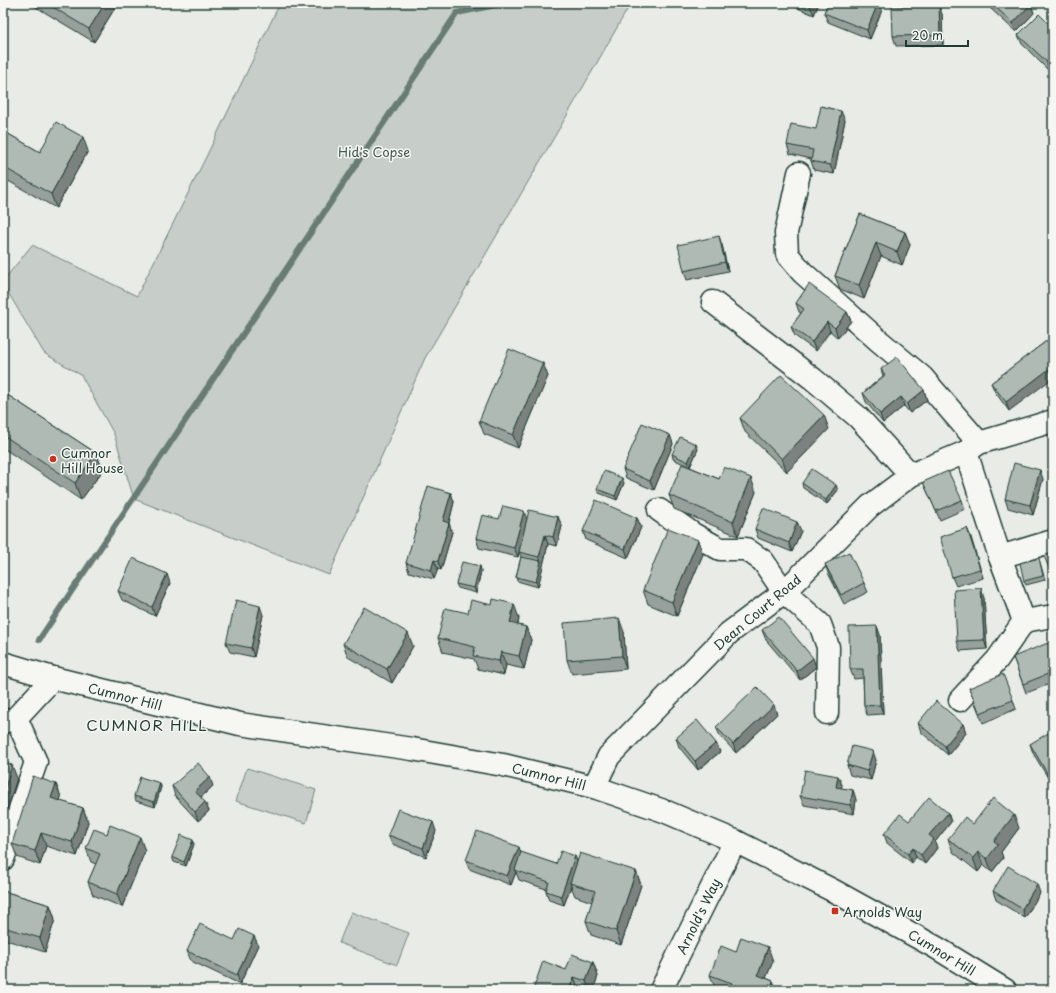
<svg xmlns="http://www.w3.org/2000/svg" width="1056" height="993" viewBox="0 0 1056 993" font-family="'Playpen Sans',sans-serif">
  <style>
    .green { fill: #c7cec9; stroke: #73867e }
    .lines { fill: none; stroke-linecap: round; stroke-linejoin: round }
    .stream { stroke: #687c75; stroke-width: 6 }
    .minor-casing { stroke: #1f3d34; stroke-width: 25 }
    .minor { stroke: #f6f6f2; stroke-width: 22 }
    .wall { fill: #97a09c; stroke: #1f3d34 }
    .shaded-wall { fill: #7b827f; stroke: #1f3d34 }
    .building { fill: #b0bab5; stroke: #1f3d34 }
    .poi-dot { fill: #c8321e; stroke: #f6f6f2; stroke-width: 1.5 }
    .labels { text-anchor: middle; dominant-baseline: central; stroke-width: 3; stroke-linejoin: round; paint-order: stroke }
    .park-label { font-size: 13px; fill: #415a52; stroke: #f6f6f2 }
    .poi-label { font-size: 13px; fill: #1f3d34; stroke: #f6f6f2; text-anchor: start }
    .street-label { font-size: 13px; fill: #1f3d34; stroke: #f6f6f2 }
    .quarter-label { font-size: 15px; letter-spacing: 1px; fill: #1f3d34; stroke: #f6f6f2 }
  </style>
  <rect width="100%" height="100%" fill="#e9ebe7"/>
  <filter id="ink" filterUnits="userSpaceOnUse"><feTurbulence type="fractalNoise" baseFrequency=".025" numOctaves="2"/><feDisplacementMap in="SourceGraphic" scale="8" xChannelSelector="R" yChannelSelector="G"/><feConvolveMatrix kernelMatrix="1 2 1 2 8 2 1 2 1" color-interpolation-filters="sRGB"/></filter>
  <g filter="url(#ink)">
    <g class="green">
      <path d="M280 3H631L566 117 425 358 329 575 134 499 114 434 81 375 44 353 3 284V281L32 245 137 296 208 153Z"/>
      <path d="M247 768 316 790 306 823 236 801Z"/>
      <path d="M351 912 409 933 397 965 339 943Z"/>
    </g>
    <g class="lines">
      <path class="stream" d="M39 640 457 13 506 3"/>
      <g class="minor-casing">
        <g id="minor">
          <path d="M799 173 786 233 787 254 802 272 878 340 922 377 979 443"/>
          <path d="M713 302 813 379 858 417 911 475"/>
          <path d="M966 452 1000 557 1024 621"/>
          <path d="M659 510 693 534 720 549H746L763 561 784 592 820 624 828 647 827 713"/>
          <path d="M1000 557 1053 541"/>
          <path d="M3 663 53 678 240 724 412 749 503 765 594 787 664 811 735 841 834 891 937 948 1005 990"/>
          <path d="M960 700 997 660 1024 621 1053 616"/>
          <path d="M3 722 16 718 53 678"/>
          <path d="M594 787 609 756 729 633 784 592 870 506 911 475 966 452 979 443 1053 421"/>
          <path d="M3 859 36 762 16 718"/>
          <path d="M661 990 735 841"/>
        </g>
      </g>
      <use href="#minor" class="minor"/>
    </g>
    <g class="wall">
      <path d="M31 3H118L94 42 31 4Z"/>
      <path d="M786 3H819L814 15Z"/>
      <path d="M828 3H879L882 10 870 39 828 22 824 13Z"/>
      <path d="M988 3H1030L1034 13 1016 32 990 8Z"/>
      <path d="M942 14 943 45 896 46 893 36Z"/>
      <path d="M1053 28 1050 72 1022 44 1018 35Z"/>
      <path d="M845 120 834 174 814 170 811 161V159L790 154 787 145 816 129Z"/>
      <path d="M3 131 40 152 88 151 56 208 3 178Z"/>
      <path d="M860 214 905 232 910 245 902 265 881 256 864 299 840 289 835 276Z"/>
      <path d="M722 245 728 271 687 280 684 271Z"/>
      <path d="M796 303 847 312 851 321 838 338 830 331 816 351 795 336 791 327 801 313 799 312Z"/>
      <path d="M1053 336 1009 411 995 392 991 383Z"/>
      <path d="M881 369 924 390 927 400 910 413 904 406 883 423 866 402 863 393 883 376Z"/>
      <path d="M548 376 518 448 484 434 479 421Z"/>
      <path d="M3 392 96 453 103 470 81 500 3 448Z"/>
      <path d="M740 418 829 429 787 472 745 432Z"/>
      <path d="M670 435 673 444 654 490 626 478 623 469Z"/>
      <path d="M698 449 690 467 719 479 756 492 738 536 674 509 669 495 688 466 673 459 672 454Z"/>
      <path d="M1043 479 1033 515 1008 508 1005 499Z"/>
      <path d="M923 482 962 500 965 509 940 520 927 491Z"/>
      <path d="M624 483 617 500 599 493 597 489Z"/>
      <path d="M802 483 838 490 827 504 803 488Z"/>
      <path d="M451 493 454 502 449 523 452 532 441 570 438 569 434 579 409 572 406 563Z"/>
      <path d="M558 517 562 526 557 546 548 544 538 587 517 581 516 577 521 557 519 552 518 557 479 548 476 538 499 519H527Z"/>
      <path d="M637 518 641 527 628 558 586 540 583 531Z"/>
      <path d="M797 522 801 531 792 552 758 538 755 529Z"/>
      <path d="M967 528 983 578 956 586 952 577Z"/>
      <path d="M703 554 677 616 648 604 643 590Z"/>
      <path d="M1040 562 1045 580 1026 585 1024 581Z"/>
      <path d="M825 564 864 583 868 592 844 604 828 573Z"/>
      <path d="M480 566 481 571 476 593 458 588 456 584Z"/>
      <path d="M170 583 155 616 122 600 118 591Z"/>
      <path d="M984 598 987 649 960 651 957 641Z"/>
      <path d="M468 613 519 618 518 625 526 627 531 640 524 669 506 665 504 675 478 669 474 659 443 652 438 638Z"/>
      <path d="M263 615 254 657 230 652 226 643Z"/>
      <path d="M877 626 880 635 883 714 867 715 864 706 863 678 854 679 850 669Z"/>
      <path d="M762 630 816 667 800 680 766 640Z"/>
      <path d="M624 632 626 669 572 674 567 660Z"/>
      <path d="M343 644 413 646 392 683 348 657Z"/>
      <path d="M1053 656V683L1026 693 1013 657Z"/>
      <path d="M969 688 1013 700 1016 709 983 723Z"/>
      <path d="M777 714 736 753 720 736 716 727Z"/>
      <path d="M918 723 963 724 966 733 948 755 921 732Z"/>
      <path d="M1053 737V781L1051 783 1033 753 1030 744Z"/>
      <path d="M676 738 716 743 720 752 698 770 679 747Z"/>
      <path d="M876 760 871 780 850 775 847 765Z"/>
      <path d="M838 776 842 785 841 788 853 790 856 800 854 814 804 805 800 796Z"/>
      <path d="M160 783 161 787 155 807 136 801 134 796Z"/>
      <path d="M56 784 61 797 60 801 83 808 88 822 77 856 46 846 40 865 17 857 12 844Z"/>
      <path d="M172 786H213L201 797 209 811 198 821 175 796Z"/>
      <path d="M948 813 951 822 935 842 937 848 925 864 916 857 912 863 887 843 884 834 909 821Z"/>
      <path d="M973 824 1019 828 1001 852 1003 858 992 872 983 865 978 872 953 852 948 839Z"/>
      <path d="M436 831 426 857 392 844 388 835Z"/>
      <path d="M194 844 186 866 174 862 172 857Z"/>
      <path d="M86 848 145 851 122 907 93 895 88 882 96 864 91 862Z"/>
      <path d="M521 853 556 864 577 861 636 871 641 885 621 945 591 935 586 921 592 902 575 896 571 886 564 905 549 900 546 891V889L519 880 516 872 511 885 469 869 466 860Z"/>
      <path d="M3 891 50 905 55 919 45 952 6 940 3 951Z"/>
      <path d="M993 891 1040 893 1025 918 996 900Z"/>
      <path d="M254 936 258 945 240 984 191 961 187 951 234 940Z"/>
      <path d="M736 952 773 961 766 978 773 981 777 990H719L715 988 710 975Z"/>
      <path d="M593 962 598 976 593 990H533L566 970Z"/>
    </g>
    <g class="shaded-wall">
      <path d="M105 3H118L94 42 89 29Z"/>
      <path d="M812 3H819L814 15 810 6Z"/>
      <path d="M878 3H879L882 10 870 39 867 30Z"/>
      <path d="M1031 4 1034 13 1016 32 1013 23Z"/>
      <path d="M939 5 942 14 943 45 940 35Z"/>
      <path d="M1053 56V68L1050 72 1047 62Z"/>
      <path d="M841 111 845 120 834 174 830 165Z"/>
      <path d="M83 137 88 151 56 208 51 194Z"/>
      <path d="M905 232 910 245 902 265 897 252Z"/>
      <path d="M719 236 722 245 728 271 725 262Z"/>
      <path d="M876 243 881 256 864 299 859 285Z"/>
      <path d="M847 312 851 321 838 338 835 328Z"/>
      <path d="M827 322 830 331 816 351 812 342Z"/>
      <path d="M543 363 548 376 518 448 513 435Z"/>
      <path d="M1053 366V378L1009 411 1006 402Z"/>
      <path d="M924 390 927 400 910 413 907 404Z"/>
      <path d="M901 397 904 406 883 423 880 414Z"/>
      <path d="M824 415 829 429 787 472 782 459Z"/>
      <path d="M670 435 673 444 654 490 650 481Z"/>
      <path d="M696 444 698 449 690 467 688 462Z"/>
      <path d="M96 453 103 470 81 500 75 483Z"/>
      <path d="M1040 470 1043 479 1033 515 1030 505Z"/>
      <path d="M622 478 624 483 617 500 615 496Z"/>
      <path d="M751 478 756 492 738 536 733 522Z"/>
      <path d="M836 485 838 490 827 504 826 500Z"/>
      <path d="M451 493 454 502 447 530 443 521Z"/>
      <path d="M524 511 527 520 518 557 514 548Z"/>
      <path d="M558 517 562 526 557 546 553 537Z"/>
      <path d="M637 518 641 527 628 558 625 549Z"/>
      <path d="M797 522 801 531 792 552 789 543Z"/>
      <path d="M449 523 452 532 441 570 438 561Z"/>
      <path d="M967 528 971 537 983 578 980 569Z"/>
      <path d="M545 535 548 544 538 587 536 582 541 561 539 557Z"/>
      <path d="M698 540 703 554 677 616 672 602Z"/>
      <path d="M434 560 438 569 434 579 431 570Z"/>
      <path d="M480 566 481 571 476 593 474 588Z"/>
      <path d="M167 574 170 583 155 616 152 607Z"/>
      <path d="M981 588 984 598 987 649 984 640Z"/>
      <path d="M514 604 519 618 515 637 510 623Z"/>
      <path d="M260 606 263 615 254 657 251 648Z"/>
      <path d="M619 618 624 632 626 669 622 656Z"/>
      <path d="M877 626 880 635 883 714 880 705Z"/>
      <path d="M526 627 531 640 524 669 519 656Z"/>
      <path d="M408 633 413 646 392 683 387 669Z"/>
      <path d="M501 652 506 665 504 675 499 661Z"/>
      <path d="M813 658 816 667 800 680 797 671Z"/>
      <path d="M774 705 777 714 736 753 733 744Z"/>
      <path d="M963 724 966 733 948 755 945 746Z"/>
      <path d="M716 743 720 752 698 770 695 761Z"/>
      <path d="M873 751 876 760 871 780 867 771Z"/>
      <path d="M12 765 17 778 3 823V794Z"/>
      <path d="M1053 770V781L1051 783 1047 773Z"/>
      <path d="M838 776 842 785 839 797 836 787Z"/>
      <path d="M210 777 213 786 198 800 195 791Z"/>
      <path d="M160 783 161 787 155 807 154 802Z"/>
      <path d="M56 784 61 797 56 812 51 798Z"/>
      <path d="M853 790 856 800 854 814 850 805Z"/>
      <path d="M205 802 209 811 198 821 195 812Z"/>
      <path d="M83 808 88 822 77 856 72 842Z"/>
      <path d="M948 813 951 822 935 842 937 848 925 864 921 855 929 835Z"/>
      <path d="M1014 815 1019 828 1001 852 1003 858 992 872 987 859 994 841Z"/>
      <path d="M433 822 436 831 426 857 423 848Z"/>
      <path d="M41 833 46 846 40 865 35 851Z"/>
      <path d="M140 837 145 851 122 907 117 894Z"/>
      <path d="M193 840 194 844 186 866 184 862Z"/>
      <path d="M519 847 522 856 515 870 516 872 511 885 507 876Z"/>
      <path d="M913 848 916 857 912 863 908 854Z"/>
      <path d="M978 852 983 865 978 872 973 858Z"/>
      <path d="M575 856 579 865 570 883 571 886 564 905 561 896Z"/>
      <path d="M636 871 641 885 621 945 616 931Z"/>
      <path d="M1037 884 1040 893 1025 918 1022 909Z"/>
      <path d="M50 905 55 919 45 952 40 938Z"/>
      <path d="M3 930 6 940 3 951Z"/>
      <path d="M254 936 258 945 240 984 237 975Z"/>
      <path d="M768 947 773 961 762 988 758 975Z"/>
      <path d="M593 962 598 976 593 990H589L586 981Z"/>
      <path d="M574 977 579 990H569Z"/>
      <path d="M773 981 777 990H770Z"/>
    </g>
    <g class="building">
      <path d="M46 3H105L89 29Z"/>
      <path d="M803 3H812L810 6Z"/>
      <path d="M828 3H878L867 30 824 13Z"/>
      <path d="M991 3H1030L1031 4 1013 23Z"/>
      <path d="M939 5 940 35 893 36 892 7Z"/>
      <path d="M1039 14 1053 28V56L1047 62 1018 35Z"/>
      <path d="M821 106 841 111 830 165 811 161 813 150 787 145 791 124 816 129Z"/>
      <path d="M56 122 83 137 51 194 3 167V131L40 152Z"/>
      <path d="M860 214 905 232 897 252 876 243 859 285 835 276Z"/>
      <path d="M719 236 725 262 684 271 678 245Z"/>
      <path d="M809 284 847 312 835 328 827 322 812 342 791 327 804 309 796 303Z"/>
      <path d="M1053 336V366L1006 402 991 383Z"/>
      <path d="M509 349 543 363 513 435 479 421Z"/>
      <path d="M897 357 924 390 907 404 901 397 880 414 863 393 885 375 881 369Z"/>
      <path d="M781 375 824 415 782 459 740 418Z"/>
      <path d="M3 392 96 453 75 483 3 435Z"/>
      <path d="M642 423 670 435 650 481 623 469Z"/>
      <path d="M680 437 696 444 688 462 672 454Z"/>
      <path d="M1014 463 1040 470 1030 505 1005 499Z"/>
      <path d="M682 464 719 479 724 467 751 478 733 522 669 495Z"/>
      <path d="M812 469 836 485 826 500 802 483Z"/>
      <path d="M604 471 622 478 615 496 597 489Z"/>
      <path d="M948 471 962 500 936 511 923 482Z"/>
      <path d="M428 486 451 493 443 521 449 523 438 561 434 560 431 570 406 563Z"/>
      <path d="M596 500 637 518 625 549 583 531Z"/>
      <path d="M503 506 524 511 514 548 476 538 482 515 499 519Z"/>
      <path d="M763 508 797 522 789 543 755 529Z"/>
      <path d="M529 510 558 517 553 537 545 535 539 557 519 552Z"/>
      <path d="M668 528 698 540 672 602 643 590Z"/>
      <path d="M967 528 980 569 952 577 940 537Z"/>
      <path d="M849 552 864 583 841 595 825 564Z"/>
      <path d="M1053 552V578L1044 556Z"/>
      <path d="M521 557 541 561 536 582 516 577Z"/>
      <path d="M133 558 167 574 152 607 118 591Z"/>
      <path d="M1039 558 1043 576 1024 581 1020 563Z"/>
      <path d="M462 562 480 566 474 588 456 584Z"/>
      <path d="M981 588 984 640 957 641 954 590Z"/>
      <path d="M493 599 514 604 510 623 526 627 519 656 501 652 499 661 473 656 475 647 438 638 445 608 468 613 471 600 492 605Z"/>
      <path d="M236 600 260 606 251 648 226 643Z"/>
      <path d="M364 607 408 633 387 669 343 644Z"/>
      <path d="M779 617 813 658 797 671 762 630Z"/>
      <path d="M619 618 622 656 567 660 564 623Z"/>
      <path d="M877 626 880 705 864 706 863 669H850L849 627Z"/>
      <path d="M1048 643 1053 656V672L1023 684 1013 657Z"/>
      <path d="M1003 674 1013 700 980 713 969 688Z"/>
      <path d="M757 687 774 705 733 744 716 727Z"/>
      <path d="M936 701 963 724 945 746 918 723Z"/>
      <path d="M697 720 716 743 695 761 676 738Z"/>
      <path d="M1050 732 1053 737V770L1047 773 1030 744Z"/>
      <path d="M852 746 873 751 867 771 847 765Z"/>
      <path d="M3 762 12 765 3 794Z"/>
      <path d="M198 763 210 777 195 791 205 802 195 812 172 786Z"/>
      <path d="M805 770 838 776 836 787 853 790 850 805 800 796Z"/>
      <path d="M33 776 56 784 51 798 83 808 72 842 41 833 35 851 12 844Z"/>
      <path d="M140 777 160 783 154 802 134 796Z"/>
      <path d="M929 797 948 813 929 835 934 839 921 855 913 848 908 854 884 834 900 814 909 821Z"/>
      <path d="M993 798 1014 815 994 841 998 844 987 859 978 852 973 858 948 839 965 817 973 824Z"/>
      <path d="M398 809 433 822 423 848 388 835Z"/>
      <path d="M110 825 140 837 117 894 88 882 100 854 86 848 94 829 107 834Z"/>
      <path d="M477 831 519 847 507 876 466 860Z"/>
      <path d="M181 835 193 840 184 862 172 857Z"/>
      <path d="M561 851 575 856 561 896 546 891 549 882 515 870 521 852 556 864Z"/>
      <path d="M580 853 636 871 616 931 586 921 595 891 570 883Z"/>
      <path d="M1008 866 1037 884 1022 909 993 891Z"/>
      <path d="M3 891 50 905 40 938 3 927Z"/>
      <path d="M200 924 234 940 239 929 254 936 237 975 187 951Z"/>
      <path d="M741 937 768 947 758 975 773 981 770 990H729L732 983 710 975 721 946 736 952Z"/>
      <path d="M572 954 593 962 586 981 574 977 569 990H533L543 961 566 970Z"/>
      <path d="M3 988 8 990H3Z"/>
    </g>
  </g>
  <g class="poi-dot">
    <circle cx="53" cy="459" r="4"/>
    <rect x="831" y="907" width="8" height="8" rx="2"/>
  </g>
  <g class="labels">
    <g class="park-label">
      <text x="374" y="151">Hid's Copse</text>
    </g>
    <g class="poi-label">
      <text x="61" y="452">Cumnor<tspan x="61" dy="15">Hill House</tspan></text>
      <text x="843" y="911">Arnolds Way</text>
    </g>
    <g class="street-label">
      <text transform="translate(757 612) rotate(-40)">Dean Court Road</text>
      <text transform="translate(125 696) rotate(14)">Cumnor Hill</text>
      <text transform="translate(549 776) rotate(14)">Cumnor Hill</text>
      <text transform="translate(698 916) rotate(-64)">Arnold's Way</text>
      <text transform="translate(942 952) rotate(31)">Cumnor Hill</text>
    </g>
    <g class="quarter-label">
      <text x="147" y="724">CUMNOR HILL</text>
    </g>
  </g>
  <rect width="1056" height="993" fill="none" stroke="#f6f6f2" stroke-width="16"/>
  <rect x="8" y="8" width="1040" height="977" fill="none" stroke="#1f3d34" stroke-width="1.5" filter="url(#ink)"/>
  <path d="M906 40v6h62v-6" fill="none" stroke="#1f3d34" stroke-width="2"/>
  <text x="912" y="40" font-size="12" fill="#1f3d34" stroke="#f6f6f2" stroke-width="3" paint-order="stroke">20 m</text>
</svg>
